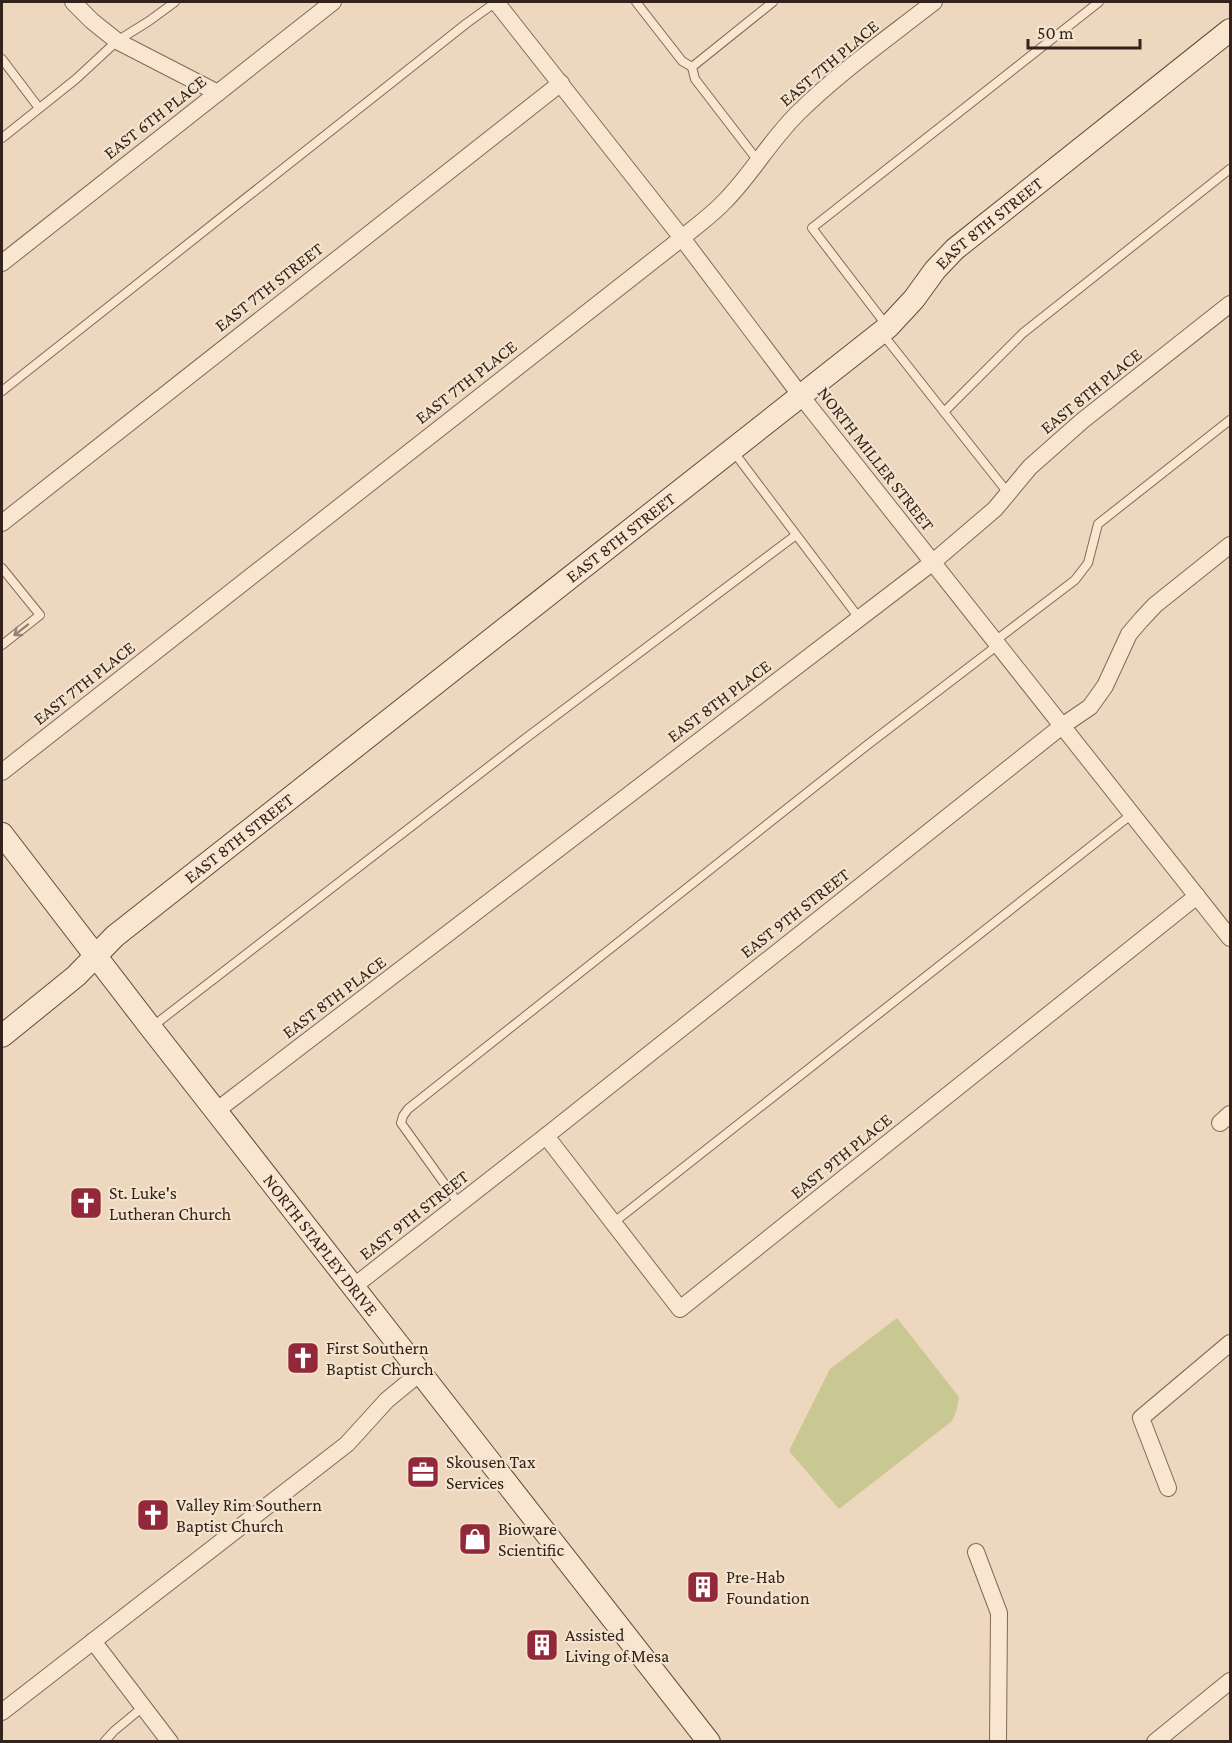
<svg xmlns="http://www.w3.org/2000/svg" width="1232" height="1743" viewBox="0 0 1232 1743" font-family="'Crimson Pro',serif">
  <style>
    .green { fill: #cac892 }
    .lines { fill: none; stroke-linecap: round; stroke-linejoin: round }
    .lane-casing { stroke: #846857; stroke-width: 10 }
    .street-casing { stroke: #846857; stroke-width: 18 }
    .secondary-casing { stroke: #66493b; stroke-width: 24 }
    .lane { stroke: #f8e6d1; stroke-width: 8 }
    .street { stroke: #f8e6d1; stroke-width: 16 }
    .secondary { stroke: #f8e6d1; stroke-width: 22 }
    .oneway { stroke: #968476 }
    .labels { text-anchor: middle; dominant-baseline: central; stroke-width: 4.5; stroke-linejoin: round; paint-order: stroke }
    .street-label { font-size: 18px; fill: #34231c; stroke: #f4e3cd }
    .poi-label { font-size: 18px; fill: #34231c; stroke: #f4e3cd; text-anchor: start }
  </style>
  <rect width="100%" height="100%" fill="#edd7be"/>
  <path class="green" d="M897 1318 959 1397 956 1412 952 1421 839 1509 789 1451 830 1369Z"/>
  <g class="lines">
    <g class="lane-casing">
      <g id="lane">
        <path d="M636 2 682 61 692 67"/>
        <path d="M2 59 39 108"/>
        <path d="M2 138 76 79 117 41 149 21 175 2"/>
        <path d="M758 161 695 79 692 67 773 2"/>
        <path d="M887 326 812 228 1099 2"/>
        <path d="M881 332 944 412"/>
        <path d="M2 391 467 23 496 2"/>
        <path d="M733 451 859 618"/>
        <path d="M1008 493 944 412 1023 333 1230 169"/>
        <path d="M2 568 40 615 2 645"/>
        <path d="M995 641 1075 580 1088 563 1098 524 1230 420"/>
        <path d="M153 1026 522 741 796 535"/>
        <path d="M459 1204 401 1123 403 1116 408 1109 866 746 998 645"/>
        <path d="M613 1223 1132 814"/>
        <path d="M104 1742 114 1731 143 1707"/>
      </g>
    </g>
    <g class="street-casing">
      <g id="street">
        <path d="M73 2 92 21 117 41 218 93"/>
        <path d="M496 2 682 238 801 396 1230 938"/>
        <path d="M2 263 333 2"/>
        <path d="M2 523 561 83"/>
        <path d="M2 772 682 238C696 226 712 215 724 202 751 175 769 142 797 114 838 73 888 38 934 2"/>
        <path d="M216 1111 933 562 995 509 1030 467 1082 421 1230 304"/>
        <path d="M1220 1123 1230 1114"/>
        <path d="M546 1136 680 1309 1197 896"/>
        <path d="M353 1287 546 1136 1062 726 1090 707 1105 686 1129 634 1141 620 1155 605 1230 545"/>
        <path d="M1168 1488 1141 1418 1230 1343"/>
        <path d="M976 1552 999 1613 998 1742"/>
        <path d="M93 1641 170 1742"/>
        <path d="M2 1712 347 1444 387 1400 421 1372"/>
        <path d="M1155 1742 1230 1681"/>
      </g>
    </g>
    <g class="secondary-casing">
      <g id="secondary">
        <path id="s1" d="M2 834 151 1028 709 1742"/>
        <path id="s2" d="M2 1036 76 976 115 936 888 327 914 299 935 270 955 249 1230 30"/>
      </g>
    </g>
    <use href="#lane" class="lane"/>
    <use href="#street" class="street"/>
    <use href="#secondary" class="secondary"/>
  </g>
  <defs><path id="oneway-shaft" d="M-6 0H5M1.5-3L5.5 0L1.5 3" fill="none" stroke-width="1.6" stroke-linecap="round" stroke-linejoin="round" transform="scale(1.5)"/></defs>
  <use class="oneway" href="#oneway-shaft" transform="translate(21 630) rotate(142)"/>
  <defs>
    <g id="church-square" transform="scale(1.725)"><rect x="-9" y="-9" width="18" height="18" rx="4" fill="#92283a" stroke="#f4e3cd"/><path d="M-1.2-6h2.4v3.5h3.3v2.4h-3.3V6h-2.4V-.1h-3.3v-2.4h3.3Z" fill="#fff"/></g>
    <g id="office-square" transform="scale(1.725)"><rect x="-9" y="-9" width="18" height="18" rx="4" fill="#92283a" stroke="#f4e3cd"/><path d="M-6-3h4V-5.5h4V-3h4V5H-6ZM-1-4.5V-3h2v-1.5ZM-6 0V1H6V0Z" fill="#fff"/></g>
    <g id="shop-square" transform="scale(1.725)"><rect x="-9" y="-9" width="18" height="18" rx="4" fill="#92283a" stroke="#f4e3cd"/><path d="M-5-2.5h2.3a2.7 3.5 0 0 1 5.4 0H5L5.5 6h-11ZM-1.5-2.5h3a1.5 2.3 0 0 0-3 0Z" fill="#fff"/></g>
    <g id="building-square" transform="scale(1.725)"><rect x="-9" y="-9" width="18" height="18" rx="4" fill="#92283a" stroke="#f4e3cd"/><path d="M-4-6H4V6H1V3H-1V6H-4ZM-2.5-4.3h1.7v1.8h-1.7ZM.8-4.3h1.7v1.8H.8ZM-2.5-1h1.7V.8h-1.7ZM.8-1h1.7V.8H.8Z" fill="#fff"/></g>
  </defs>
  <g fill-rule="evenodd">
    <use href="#church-square" x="86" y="1203"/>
    <use href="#church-square" x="303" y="1358"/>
    <use href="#office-square" x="423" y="1472"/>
    <use href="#church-square" x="153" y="1515"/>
    <use href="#shop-square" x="475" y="1539"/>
    <use href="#building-square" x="703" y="1587"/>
    <use href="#building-square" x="542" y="1645"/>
  </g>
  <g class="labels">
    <g class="street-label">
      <text transform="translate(829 63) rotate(-40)">EAST 7TH PLACE</text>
      <text transform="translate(155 117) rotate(-38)">EAST 6TH PLACE</text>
      <text stroke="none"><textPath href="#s2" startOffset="1281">EAST 8TH STREET</textPath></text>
      <text transform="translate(269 287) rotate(-38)">EAST 7TH STREET</text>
      <text transform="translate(466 382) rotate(-38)">EAST 7TH PLACE</text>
      <text transform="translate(1091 391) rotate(-39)">EAST 8TH PLACE</text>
      <text transform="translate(876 459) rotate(52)">NORTH MILLER STREET</text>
      <text stroke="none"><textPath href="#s2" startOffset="795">EAST 8TH STREET</textPath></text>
      <text transform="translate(84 683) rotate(-38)">EAST 7TH PLACE</text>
      <text transform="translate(719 701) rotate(-37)">EAST 8TH PLACE</text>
      <text stroke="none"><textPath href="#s2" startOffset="309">EAST 8TH STREET</textPath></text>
      <text transform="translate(795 913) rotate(-38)">EAST 9TH STREET</text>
      <text transform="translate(334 997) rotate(-37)">EAST 8TH PLACE</text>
      <text transform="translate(841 1156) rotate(-39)">EAST 9TH PLACE</text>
      <text transform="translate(414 1215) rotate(-38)">EAST 9TH STREET</text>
      <text stroke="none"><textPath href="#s1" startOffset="520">NORTH STAPLEY DRIVE</textPath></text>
    </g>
    <g class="poi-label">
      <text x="109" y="1193">St. Luke's<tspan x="109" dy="21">Lutheran Church</tspan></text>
      <text x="326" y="1348">First Southern<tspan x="326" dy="21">Baptist Church</tspan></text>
      <text x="446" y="1462">Skousen Tax<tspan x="446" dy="21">Services</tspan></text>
      <text x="176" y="1505">Valley Rim Southern<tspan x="176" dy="21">Baptist Church</tspan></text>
      <text x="498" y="1529">Bioware<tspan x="498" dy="21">Scientific</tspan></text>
      <text x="726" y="1577">Pre-Hab<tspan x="726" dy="21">Foundation</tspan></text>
      <text x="565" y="1635">Assisted<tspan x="565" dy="21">Living of Mesa</tspan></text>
    </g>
  </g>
  <rect width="1232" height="1743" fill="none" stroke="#34231c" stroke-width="6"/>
  <path d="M1028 39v9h112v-9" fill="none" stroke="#34231c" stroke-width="3"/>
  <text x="1037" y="39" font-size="18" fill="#34231c" stroke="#f4e3cd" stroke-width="4.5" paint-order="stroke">50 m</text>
</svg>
